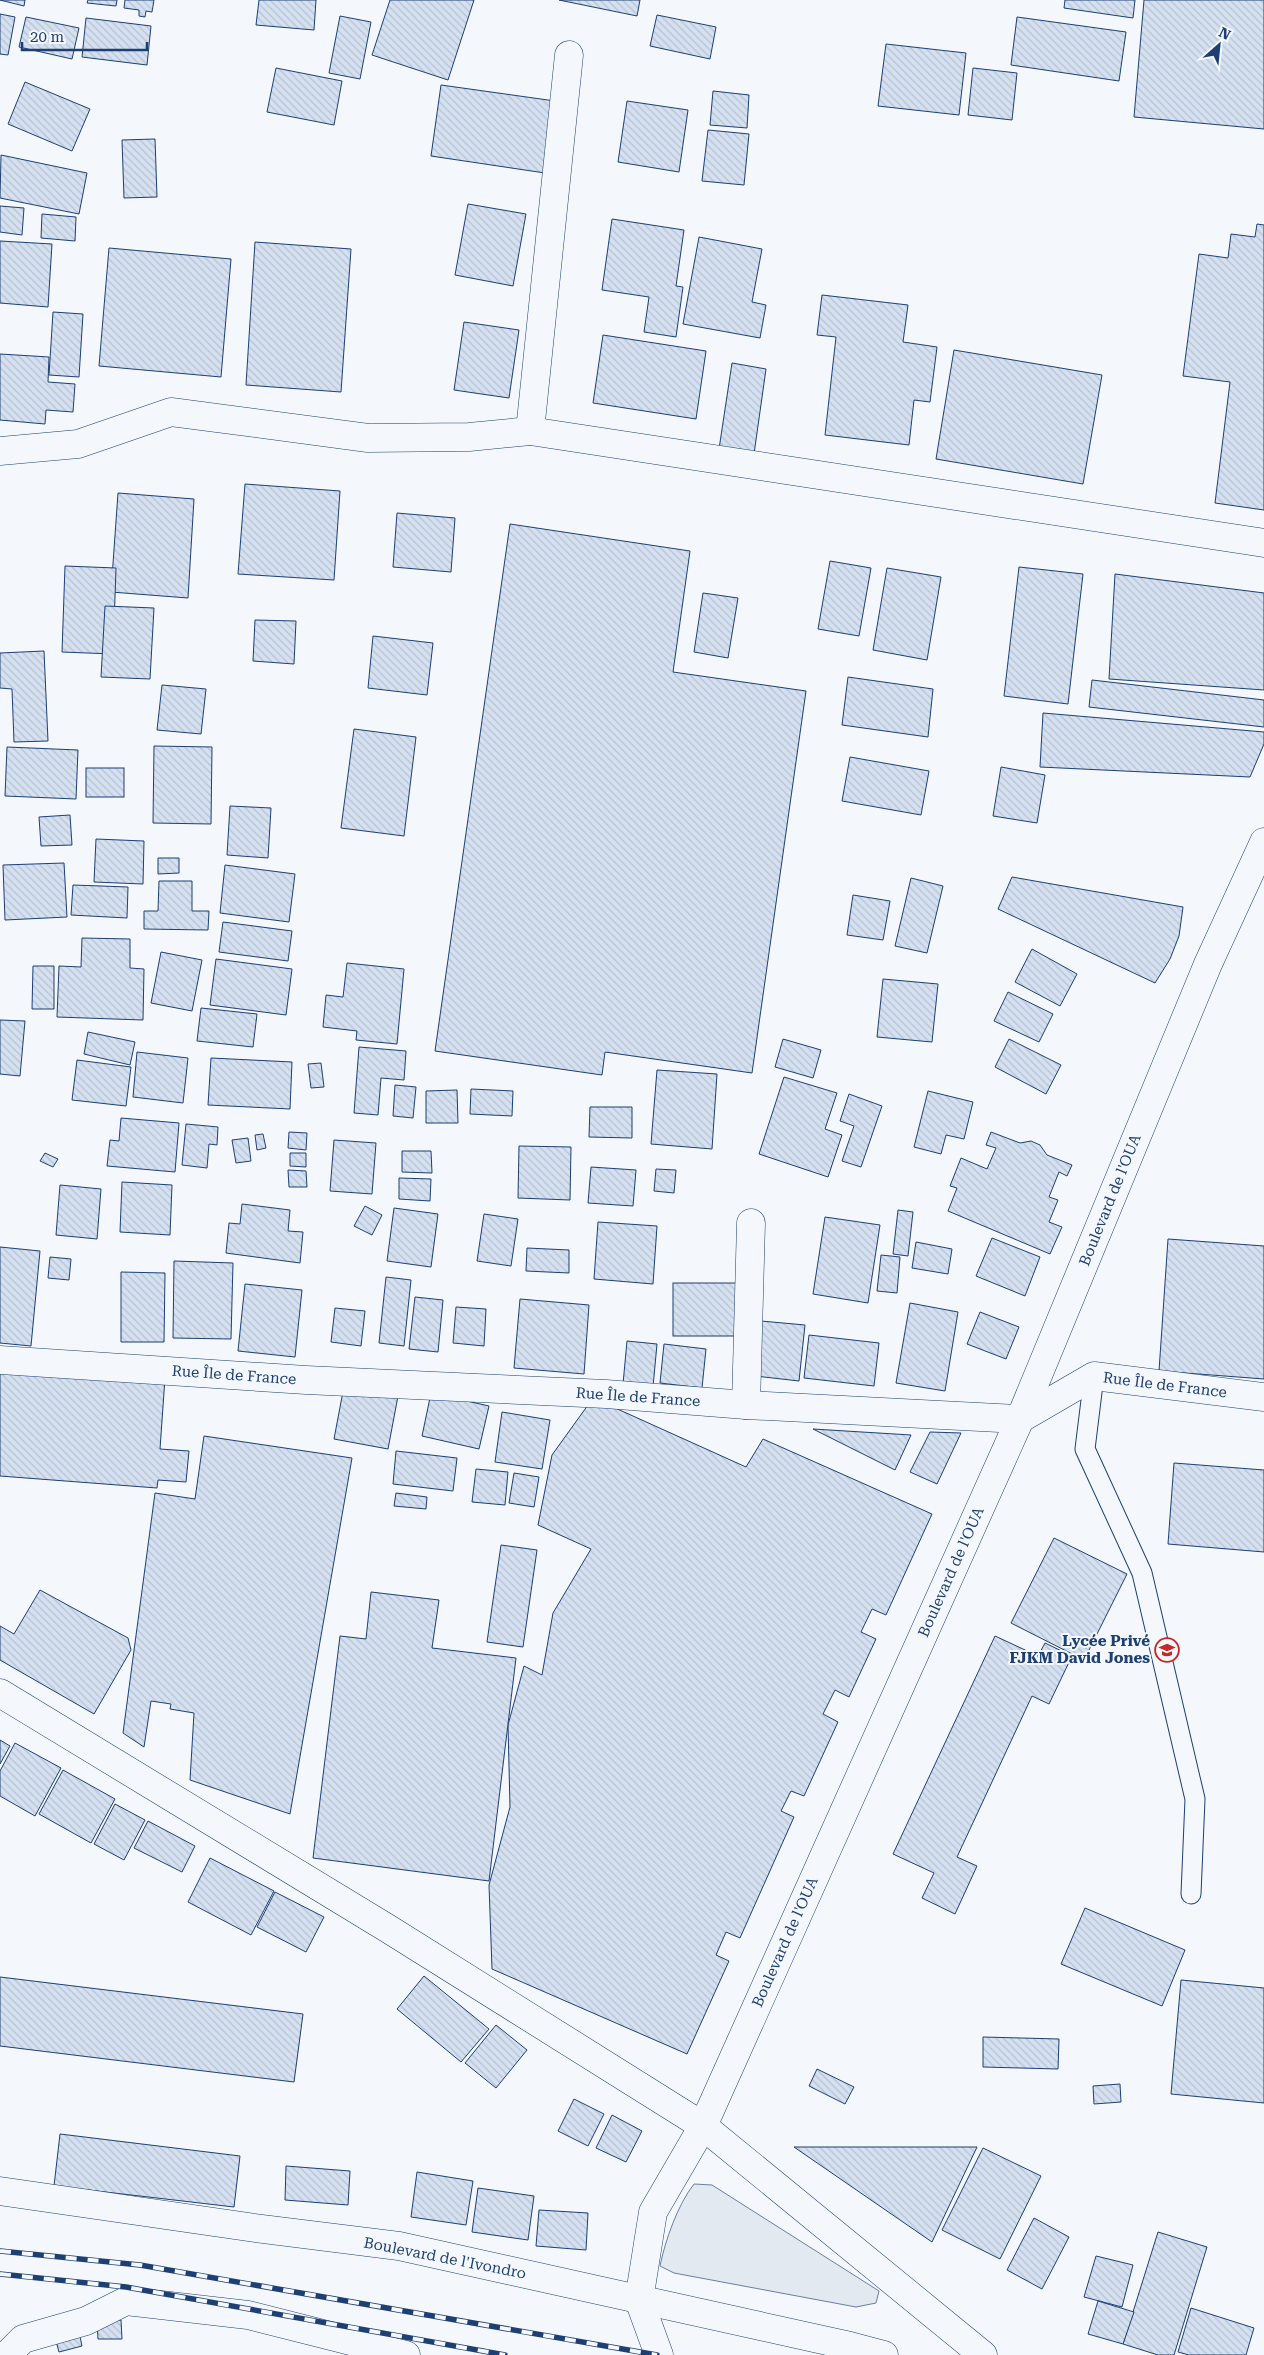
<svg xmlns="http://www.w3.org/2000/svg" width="1264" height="2355" viewBox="0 0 1264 2355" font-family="'Roboto Serif',serif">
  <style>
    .green { fill: #e3e9f0; stroke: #687fa3 }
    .building { fill: url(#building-back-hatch); stroke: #1d3f73 }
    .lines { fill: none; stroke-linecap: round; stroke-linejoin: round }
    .service-casing { stroke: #1d3f73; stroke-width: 21 }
    .minor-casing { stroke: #1d3f73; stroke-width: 29 }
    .secondary-casing { stroke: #1d3f73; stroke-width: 29 }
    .primary-casing { stroke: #1d3f73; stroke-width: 29 }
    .service { stroke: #f4f7fb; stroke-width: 19 }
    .minor { stroke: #f4f7fb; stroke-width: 28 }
    .secondary { stroke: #f4f7fb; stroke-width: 28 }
    .primary { stroke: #f4f7fb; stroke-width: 28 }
    .rail-casing { stroke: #1d3f73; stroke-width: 5.5 }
    .rail { stroke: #f4f7fb; stroke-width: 4; stroke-dasharray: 11; stroke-linecap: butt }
    .labels { text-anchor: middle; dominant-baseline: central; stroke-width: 4; stroke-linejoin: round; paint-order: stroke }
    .street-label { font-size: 15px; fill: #1d3f73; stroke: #f4f7fb }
    .poi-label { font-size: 15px; font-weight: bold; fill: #1d3f73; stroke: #f4f7fb; text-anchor: end }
  </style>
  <defs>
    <pattern id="building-back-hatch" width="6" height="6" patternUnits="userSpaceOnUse" patternTransform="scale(1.25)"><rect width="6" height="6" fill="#d5e0f0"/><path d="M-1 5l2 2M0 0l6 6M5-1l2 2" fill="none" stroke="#b6c1d1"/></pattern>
  </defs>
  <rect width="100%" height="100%" fill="#f4f7fb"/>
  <path class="green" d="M694 2184 712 2185 879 2291 876 2303 856 2307 674 2273 660 2266C665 2241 678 2204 694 2184Z"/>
  <g class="building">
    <path d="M0 0H25L24 6Z"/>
    <path d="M88 0H117L116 6 87 3Z"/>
    <path d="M125 0H154L152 12 146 11 145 17 139 16V10L124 8Z"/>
    <path d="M259 0H316L314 30 256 25Z"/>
    <path d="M390 0H474L448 80 372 55Z"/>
    <path d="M559 0H640L637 16Z"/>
    <path d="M1065 0H1135L1133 18 1064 8Z"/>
    <path d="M1144 0H1264V129L1134 117Z"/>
    <path d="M0 14 15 17 8 55 0 54Z"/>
    <path d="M657 15 716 27 710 59 650 46Z"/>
    <path d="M340 16 371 22 360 79 329 73Z"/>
    <path d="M26 17 79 28 72 59 19 47Z"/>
    <path d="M1017 17 1126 32 1119 81 1011 65Z"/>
    <path d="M86 18 151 26 147 65 82 57Z"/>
    <path d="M886 44 966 53 959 115 878 106Z"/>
    <path d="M276 68 342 81 334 125 267 112Z"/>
    <path d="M973 68 1017 73 1012 120 968 115Z"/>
    <path d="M25 82 90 109 72 151 8 124Z"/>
    <path d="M441 85 555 101 545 173 431 156Z"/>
    <path d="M713 91 749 95 747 128 710 125Z"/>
    <path d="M627 101 688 110 679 172 618 162Z"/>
    <path d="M708 130 749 134 744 185 702 181Z"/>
    <path d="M155 139 157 197 124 198 122 140Z"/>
    <path d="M1 155 87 173 79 214 0 198Z"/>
    <path d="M468 204 526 214 513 286 455 275Z"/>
    <path d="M0 206 24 208 22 235 0 232Z"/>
    <path d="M42 214 76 217 75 241 41 238Z"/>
    <path d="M612 219 684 230 676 286 683 287 676 337 644 332 649 297 602 290Z"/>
    <path d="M1257 224 1264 225V510L1215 503 1230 382 1183 376 1199 254 1228 258 1231 234 1255 237Z"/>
    <path d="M699 237 762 249 752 302 766 305 760 338 683 324Z"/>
    <path d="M0 241 52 244 48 307 0 303Z"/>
    <path d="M255 242 351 249 341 392 246 385Z"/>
    <path d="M109 248 231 259 221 377 99 366Z"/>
    <path d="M822 295 908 305 903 342 937 347 930 402 914 400 909 445 825 435 836 337 817 335Z"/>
    <path d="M53 312 83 314 79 377 49 375Z"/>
    <path d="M464 322 519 330 509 398 454 390Z"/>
    <path d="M603 335 706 351 696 419 593 403Z"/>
    <path d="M954 350 1102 375 1083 484 936 459Z"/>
    <path d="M0 354 49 357 48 382 75 384 73 412 46 410 45 424 0 420Z"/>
    <path d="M732 363 766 369 754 454 719 449Z"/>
    <path d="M245 484 340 491 334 580 238 574Z"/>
    <path d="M118 493 194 499 188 598 111 592Z"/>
    <path d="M397 513 455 518 451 572 393 567Z"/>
    <path d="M510 524 690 551 673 672 806 691 752 1073 605 1052 602 1075 435 1051Z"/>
    <path d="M830 561 871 568 859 636 818 629Z"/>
    <path d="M65 566 116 568 113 654 62 652Z"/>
    <path d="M1019 567 1083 574 1068 704 1004 696Z"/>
    <path d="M887 568 941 577 927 660 873 650Z"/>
    <path d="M1115 574 1264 593V690L1109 679Z"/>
    <path d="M703 593 738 598 728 658 694 652Z"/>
    <path d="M105 606 154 608 150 679 101 677Z"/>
    <path d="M255 620 296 621 294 664 253 661Z"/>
    <path d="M373 636 433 643 427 695 368 688Z"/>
    <path d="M44 651 48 741 14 742 12 689 0 688V653Z"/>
    <path d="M848 677 933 689 928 737 842 725Z"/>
    <path d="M1092 680 1264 700V727L1089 707Z"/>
    <path d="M162 685 206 689 201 734 157 730Z"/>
    <path d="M1043 713 1264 732V744L1250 777 1040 767Z"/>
    <path d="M354 729 416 737 404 836 341 828Z"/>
    <path d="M154 746 212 747 211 824 153 823Z"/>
    <path d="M7 747 78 750 76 799 5 796Z"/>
    <path d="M850 757 929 771 921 815 842 801Z"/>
    <path d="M1001 767 1045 775 1037 823 993 816Z"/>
    <rect x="86" y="768" width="38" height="29"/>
    <path d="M230 806 271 808 268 858 227 855Z"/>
    <path d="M70 815 72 845 41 846 39 817Z"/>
    <path d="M96 839 144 841 143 884 94 882Z"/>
    <path d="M158 858H179V873L158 874Z"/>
    <path d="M64 863 67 917 5 920 3 865Z"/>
    <path d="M225 865 295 874 289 922 220 913Z"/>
    <path d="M1012 877 1183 907 1179 936 1170 959 1155 983 998 909Z"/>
    <path d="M911 878 943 886 927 953 895 946Z"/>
    <path d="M159 881H192V911H209L208 930 144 929V911H158Z"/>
    <path d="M73 885 128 887 127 918 71 915Z"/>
    <path d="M853 895 890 901 883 940 847 935Z"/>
    <path d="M223 922 292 931 288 961 219 952Z"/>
    <path d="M82 938 130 939V968L144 969 143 1020 57 1017 59 966 81 967Z"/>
    <path d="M1032 949 1077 974 1060 1006 1015 982Z"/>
    <path d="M161 952 202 960 192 1011 151 1003Z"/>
    <path d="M216 959 292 969 286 1015 210 1005Z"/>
    <path d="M347 963 404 969 397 1044 356 1040 357 1031 323 1027 326 995 343 997Z"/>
    <path d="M33 966H54V1009H32Z"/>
    <path d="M883 979 938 984 932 1042 877 1037Z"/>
    <path d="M1008 992 1053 1014 1039 1042 994 1021Z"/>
    <path d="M201 1008 257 1014 253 1047 197 1041Z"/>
    <path d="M0 1020 25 1021 20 1076 0 1074Z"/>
    <path d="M88 1032 135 1042 130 1065 84 1054Z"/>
    <path d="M783 1039 821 1050 813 1078 775 1067Z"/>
    <path d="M1009 1039 1061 1065 1046 1094 995 1067Z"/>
    <path d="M359 1047 406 1051 404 1080 381 1078 378 1115 354 1113Z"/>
    <path d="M137 1052 188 1058 183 1103 133 1097Z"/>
    <path d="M211 1058 292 1062 290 1109 208 1105Z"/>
    <path d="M77 1060 131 1067 126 1106 72 1100Z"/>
    <path d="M321 1063 324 1087 311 1088 308 1064Z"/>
    <path d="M657 1070 717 1074 712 1149 651 1144Z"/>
    <path d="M784 1077 837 1093 825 1129 842 1135 828 1177 759 1154Z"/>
    <path d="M395 1085 416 1087 413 1118 393 1116Z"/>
    <path d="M471 1089 513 1091 512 1116 470 1114Z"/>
    <path d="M457 1090 458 1123H426V1091Z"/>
    <path d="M928 1091 973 1102 964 1139 946 1135 941 1154 914 1147Z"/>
    <path d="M849 1094 882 1106 861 1167 842 1161 854 1126 840 1121Z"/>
    <path d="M590 1107H632V1138L589 1137Z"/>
    <path d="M121 1118 179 1123 175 1172 107 1166 110 1140 119 1141Z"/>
    <path d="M186 1124 218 1127 217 1145 209 1144 207 1168 182 1165Z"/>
    <path d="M289 1132 307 1133 306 1150 288 1148Z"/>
    <path d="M991 1132 1020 1143 1031 1141 1040 1145 1047 1155 1072 1165 1067 1176 1059 1172 1049 1197 1058 1200 1049 1222 1062 1227 1050 1254 948 1211 957 1188 950 1186 961 1158 987 1169 996 1148 986 1145Z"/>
    <path d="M263 1134 266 1148 257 1150 255 1135Z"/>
    <path d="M248 1138 251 1161 236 1163 232 1140Z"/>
    <path d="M334 1140 376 1143 372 1194 330 1191Z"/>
    <path d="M519 1146 571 1147 570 1200 518 1198Z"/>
    <path d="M402 1151H431L432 1173 402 1172Z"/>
    <path d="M45 1153 58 1159 53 1167 40 1161Z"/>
    <path d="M290 1153H306V1167L290 1166Z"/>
    <path d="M591 1167 636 1170 633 1206 588 1203Z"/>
    <path d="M656 1169 676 1170 674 1193 654 1191Z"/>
    <path d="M288 1170 306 1171 307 1187H289Z"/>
    <path d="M399 1178 431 1179 430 1201 399 1199Z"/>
    <path d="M122 1182 172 1185 170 1235 120 1232Z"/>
    <path d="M60 1185 101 1189 97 1239 56 1235Z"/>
    <path d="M242 1204 290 1210 288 1231 303 1232 300 1263 226 1253 229 1223 240 1224Z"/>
    <path d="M365 1206 382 1215 372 1235 354 1226Z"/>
    <path d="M394 1208 438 1214 431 1267 387 1261Z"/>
    <path d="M898 1210 913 1212 908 1256 893 1254Z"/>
    <path d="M484 1214 518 1219 511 1266 477 1261Z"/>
    <path d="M825 1217 880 1225 868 1303 813 1294Z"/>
    <path d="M598 1222 657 1226 653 1284 594 1279Z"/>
    <path d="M992 1238 1040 1257 1025 1296 976 1276Z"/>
    <path d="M1168 1239 1264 1246V1379L1159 1371Z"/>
    <path d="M916 1242 952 1249 948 1274 912 1268Z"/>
    <path d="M0 1247 40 1251 31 1346 0 1343Z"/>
    <path d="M527 1248 569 1250V1273L526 1271Z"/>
    <path d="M881 1255 900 1257 897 1293 877 1291Z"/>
    <path d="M50 1257 71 1259 69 1280 48 1278Z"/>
    <path d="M174 1261 233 1263 231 1339 173 1338Z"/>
    <path d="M121 1272 165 1273 164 1342H121Z"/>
    <path d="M386 1277 411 1280 404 1346 379 1343Z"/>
    <rect x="673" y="1283" width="67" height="53"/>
    <path d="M245 1284 302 1290 295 1357 238 1351Z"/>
    <path d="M415 1297 443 1300 438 1352 409 1349Z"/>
    <path d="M520 1299 589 1305 584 1374 514 1368Z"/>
    <path d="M910 1303 958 1312 945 1391 896 1383Z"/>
    <path d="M456 1307 486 1309 484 1346 453 1343Z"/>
    <path d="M335 1308 365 1311 361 1346 331 1342Z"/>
    <path d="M980 1312 1019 1327 1006 1359 967 1344Z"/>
    <path d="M761 1321 805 1325 799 1381 755 1376Z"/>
    <path d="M809 1335 879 1343 874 1386 804 1378Z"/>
    <path d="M627 1341 657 1344 653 1387 623 1384Z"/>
    <path d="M664 1344 706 1349 702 1388 660 1383Z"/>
    <path d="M0 1366 165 1378 160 1449 189 1451 186 1482 158 1480 157 1488 0 1476Z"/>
    <path d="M344 1386 398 1396 388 1449 334 1439Z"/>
    <path d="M431 1393 489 1406 479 1449 422 1436Z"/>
    <path d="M593 1398 746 1467 763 1439 932 1514 886 1615 872 1609 861 1632 876 1639 849 1697 835 1690 823 1714 838 1722 804 1796 791 1791 781 1811 794 1817 740 1938 726 1932 716 1955 729 1961 687 2054 492 1969 489 1885 510 1807 508 1725 524 1666 542 1675 553 1613 591 1549 538 1525 552 1455Z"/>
    <path d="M502 1412 550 1420 542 1469 495 1462Z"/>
    <path d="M813 1429 911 1435 895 1470Z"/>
    <path d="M930 1432 961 1433 937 1484 910 1472Z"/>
    <path d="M204 1436 352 1458 290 1814 190 1780 194 1713 170 1709 171 1704 151 1701 144 1747 123 1733 155 1493 195 1499Z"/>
    <path d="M396 1451 457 1458 453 1491 393 1484Z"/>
    <path d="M1174 1463 1264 1470V1552L1168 1544Z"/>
    <path d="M476 1469 508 1472 505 1505 472 1502Z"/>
    <path d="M514 1473 539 1477 534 1507 509 1503Z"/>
    <path d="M396 1493 427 1497 426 1509 394 1506Z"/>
    <path d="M1054 1538 1127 1574 1084 1660 1011 1623Z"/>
    <path d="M501 1545 537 1550 523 1647 487 1642Z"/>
    <path d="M40 1590 128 1638 131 1650 94 1714 0 1660V1626L14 1634Z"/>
    <path d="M371 1592 439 1600 432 1648 516 1658 489 1881 313 1858 340 1636 366 1639Z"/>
    <path d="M995 1636 1038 1656 1045 1643 1072 1656 1049 1704 1032 1696 957 1857 977 1866 955 1914 922 1898 934 1873 893 1854Z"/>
    <path d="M0 1740 10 1746 0 1764Z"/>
    <path d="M15 1743 61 1768 35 1816 0 1796V1771Z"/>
    <path d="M63 1770 115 1799 91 1843 39 1814Z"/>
    <path d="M115 1804 145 1820 124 1860 94 1844Z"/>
    <path d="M148 1821 195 1846 182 1872 134 1848Z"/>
    <path d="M210 1858 274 1891 251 1935 188 1902Z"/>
    <path d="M275 1892 324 1917 306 1952 257 1927Z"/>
    <path d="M1085 1908 1185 1950 1162 2006 1061 1964Z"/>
    <path d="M424 1976 489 2029 461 2062 397 2009Z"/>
    <path d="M0 1977 303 2014 294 2082 0 2046Z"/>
    <path d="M1181 1980 1264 1988V2103L1171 2094Z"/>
    <path d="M496 2025 527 2050 496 2088 465 2063Z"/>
    <path d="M983 2037 1059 2039 1058 2069 983 2067Z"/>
    <path d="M817 2069 854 2087 845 2104 809 2086Z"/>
    <path d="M1120 2084 1121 2102 1094 2104 1093 2086Z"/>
    <path d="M574 2099 604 2114 588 2146 558 2131Z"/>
    <path d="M612 2115 642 2131 626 2162 596 2148Z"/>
    <path d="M60 2134 240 2156 234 2207 54 2186Z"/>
    <path d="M794 2147H977L932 2242Z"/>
    <path d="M983 2148 1041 2176 1000 2259 942 2230Z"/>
    <path d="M286 2166 350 2171 348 2205 285 2200Z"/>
    <path d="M417 2172 473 2181 466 2225 411 2217Z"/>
    <path d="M478 2188 534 2196 528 2240 472 2232Z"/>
    <path d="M539 2210 588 2213 586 2250 536 2246Z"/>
    <path d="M1034 2218 1069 2237 1042 2289 1007 2270Z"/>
    <path d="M1158 2232 1207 2247 1174 2355H1158L1123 2344Z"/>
    <path d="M1096 2256 1133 2265 1122 2307 1084 2297Z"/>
    <path d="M1098 2301 1134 2312 1123 2344 1088 2334Z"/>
    <path d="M1191 2308 1254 2328 1246 2355H1189L1178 2352Z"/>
    <path d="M121 2320 122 2339H98L97 2321Z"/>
    <path d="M79 2332 82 2346 59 2352 55 2337Z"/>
  </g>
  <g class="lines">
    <g class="service-casing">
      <path id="service" d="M1094 1376 1085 1449 1142 1573 1195 1799 1191 1894"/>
    </g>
    <g class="minor-casing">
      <g id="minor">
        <path d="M530 431 569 55"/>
        <path d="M0 451 78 444 171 412 368 438 469 437 530 431 1264 543"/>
        <path d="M0 1360 306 1380 606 1394 746 1405 1020 1419 1094 1376 1264 1397"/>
        <path d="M746 1405 751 1223"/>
        <path d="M0 1693 387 1928 703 2126 983 2355"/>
        <path d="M639 2300 659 2355"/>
        <path d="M7 2355 23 2339 86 2321 126 2301 248 2315 406 2355"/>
      </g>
    </g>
    <g class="secondary-casing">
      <path id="secondary" d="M639 2300 653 2212 703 2126 1020 1419 1208 964 1264 842"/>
    </g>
    <g class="primary-casing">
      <path id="primary" d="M0 2191 255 2228 399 2246 850 2346 884 2355"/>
    </g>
    <use href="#service" class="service"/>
    <use href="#minor" class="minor"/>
    <use href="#secondary" class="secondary"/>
    <use href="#primary" class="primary"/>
    <g class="rail-casing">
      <g id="rail">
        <path d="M0 2251 140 2265 657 2355"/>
        <path d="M0 2274 126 2287 505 2355"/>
      </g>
    </g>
    <use href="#rail" class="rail"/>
  </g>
  <defs>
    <g id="school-ring" transform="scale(1.25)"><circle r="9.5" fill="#f4f7fb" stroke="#c62828" stroke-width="1.5"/><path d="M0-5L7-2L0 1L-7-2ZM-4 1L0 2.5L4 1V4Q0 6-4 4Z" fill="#c62828"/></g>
  </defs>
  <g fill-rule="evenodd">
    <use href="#school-ring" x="1167" y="1650"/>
  </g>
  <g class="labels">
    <g class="street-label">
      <text transform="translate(1110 1200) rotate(-68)">Boulevard de l'OUA</text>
      <text transform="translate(234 1375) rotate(4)">Rue Île de France</text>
      <text transform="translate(1165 1385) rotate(7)">Rue Île de France</text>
      <text transform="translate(638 1397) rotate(4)">Rue Île de France</text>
      <text transform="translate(951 1572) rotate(-66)">Boulevard de l'OUA</text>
      <text transform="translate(785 1942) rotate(-66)">Boulevard de l'OUA</text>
      <text transform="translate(445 2258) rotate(11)">Boulevard de l'Ivondro</text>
    </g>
    <g class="poi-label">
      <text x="1150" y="1641">Lycée Privé<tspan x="1150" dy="17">FJKM David Jones</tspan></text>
    </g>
  </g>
  <g transform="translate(1219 45) rotate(27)" stroke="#f4f7fb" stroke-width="4" paint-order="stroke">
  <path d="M0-4L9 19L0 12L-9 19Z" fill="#1d3f73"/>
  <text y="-8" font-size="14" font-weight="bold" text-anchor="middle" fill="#1d3f73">N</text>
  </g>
  <path d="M22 42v8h125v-8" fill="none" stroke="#1d3f73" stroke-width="2.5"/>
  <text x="30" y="42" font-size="15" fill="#1d3f73" stroke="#f4f7fb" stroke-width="4" paint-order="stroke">20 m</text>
</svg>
